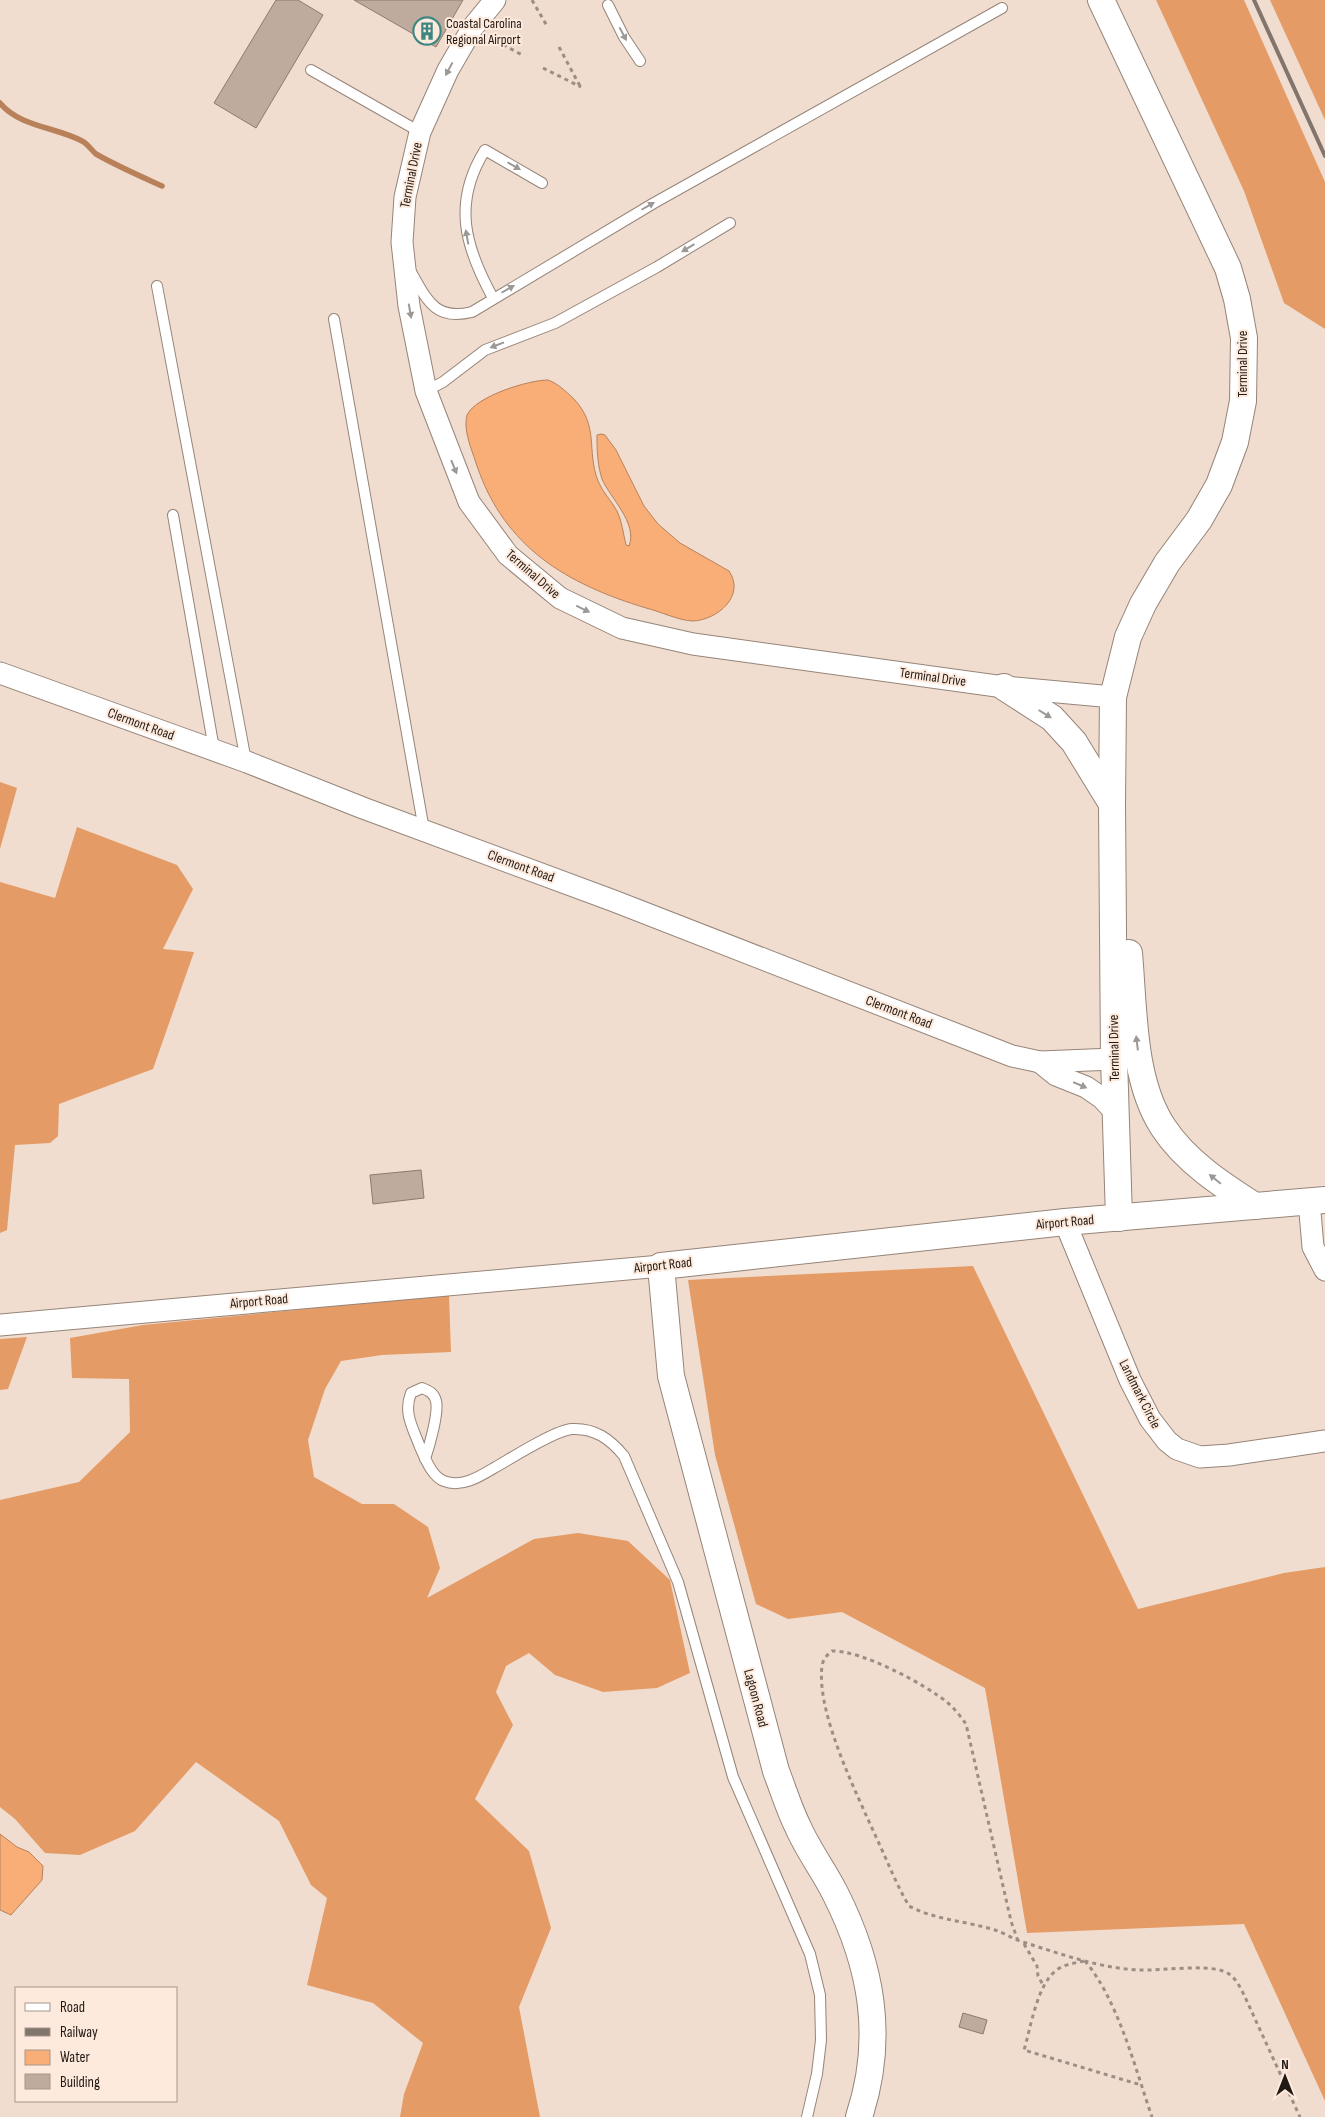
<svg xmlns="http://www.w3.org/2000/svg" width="1325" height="2117" viewBox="0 0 1325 2117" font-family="'Sofia Sans Condensed',sans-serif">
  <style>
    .forest { fill: #e49b65 }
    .water { fill: #f9ae78; stroke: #b8815a }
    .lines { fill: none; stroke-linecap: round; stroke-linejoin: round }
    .stream { stroke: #b8815a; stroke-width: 5.5 }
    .building { fill: #beab9e; stroke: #8c7a6e }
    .service-casing { stroke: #968478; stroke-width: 12 }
    .minor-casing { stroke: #968478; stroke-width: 23 }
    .tertiary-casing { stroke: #968478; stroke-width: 28 }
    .path { stroke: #9c8e84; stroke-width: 3; stroke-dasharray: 4 4; stroke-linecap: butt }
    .service { stroke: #fff; stroke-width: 10 }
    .minor { stroke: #fff; stroke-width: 21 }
    .tertiary { stroke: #fff; stroke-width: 26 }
    .rail { stroke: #81756c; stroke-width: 4 }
    .oneway { fill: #9b9895 }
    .labels { text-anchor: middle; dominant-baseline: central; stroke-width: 4; stroke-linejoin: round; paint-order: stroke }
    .poi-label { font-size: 14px; fill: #201914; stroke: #feeadc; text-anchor: start }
    .street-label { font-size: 14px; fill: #201914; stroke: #feeadc }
  </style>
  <rect width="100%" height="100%" fill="#f0ddcf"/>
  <g class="forest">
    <path d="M1156 0H1244L1325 182V329L1284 303 1244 191Z"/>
    <path d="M1270 0H1325V120Z"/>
    <path d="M0 782 17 788 0 849Z"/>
    <path d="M77 827 177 865 193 889 163 949 194 952 153 1069 59 1104 58 1136 50 1143 15 1145 7 1230 0 1233V882L55 898Z"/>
    <path d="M973 1266 1138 1609 1284 1573 1325 1567V2101L1244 1924 1027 1933 985 1688 842 1612 788 1619 756 1604 715 1455 688 1280Z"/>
    <path d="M449 1295 451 1352 382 1355 341 1361 325 1389 308 1440 314 1477 362 1504H394L428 1527 440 1568 427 1598 534 1539 578 1533 628 1541 670 1580 690 1673 657 1688 603 1692 555 1675 529 1653 506 1666 496 1692 513 1725 475 1799 529 1851 551 1928 519 2007 540 2117H400L404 2094 423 2043 373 2003 307 1985 327 1898 311 1885 279 1821 196 1762 135 1831 80 1855 45 1853 15 1819 0 1807V1500L79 1482 130 1432 129 1379 72 1378 70 1338 143 1325Z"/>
    <path d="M27 1337 8 1389 0 1390V1339Z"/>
  </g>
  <g class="water">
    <path d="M548 380C559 384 565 391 573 398 600 426 586 450 598 481 603 493 611 500 617 511 622 521 623 533 626 545L629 546C638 523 610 498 602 479 598 467 597 452 597 440V435L601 434 605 435 616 450 644 506 658 524 680 543 729 571C746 596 717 620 693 621 680 621 659 611 646 608 567 584 505 548 477 466 473 453 467 440 466 426 466 423 466 418 467 415 476 396 529 380 548 380Z"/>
    <path d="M0 1834 17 1847 29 1852 43 1866 42 1880 11 1915 0 1910Z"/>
  </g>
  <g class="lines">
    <path class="stream" d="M0 103C20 127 56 127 82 141 88 144 91 150 96 154 117 166 140 176 162 186"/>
  </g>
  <g class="building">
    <path d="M276 0H298L323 15 256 128 214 103Z"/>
    <path d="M354 0H463L436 47Z"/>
    <path d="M421 1170 424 1198 373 1204 370 1175Z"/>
    <path d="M963 2013 987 2020 983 2034 959 2027Z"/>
  </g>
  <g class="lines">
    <g class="service-casing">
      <g id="service">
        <path d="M608 5 624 37 640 61"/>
        <path d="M311 70 420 132"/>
        <path d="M411 272C427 300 435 321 472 312L654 203 1002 8"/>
        <path d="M157 286 246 761"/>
        <path d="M493 298C465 247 452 203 485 150L542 183"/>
        <path d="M334 319 424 830"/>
        <path d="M426 391 443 382 485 350 555 323 657 267 730 223"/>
        <path d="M173 515 214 749"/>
        <path d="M425 1459C429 1447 439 1413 436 1401 434 1393 429 1391 422 1388L411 1393C403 1413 413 1428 420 1447 425 1458 432 1477 444 1481 461 1488 479 1477 494 1468 510 1459 555 1430 572 1429 595 1428 610 1439 624 1456L678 1582 733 1777 810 1954 820 1995 821 2040 817 2074 807 2117"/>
      </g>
    </g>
    <g class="minor-casing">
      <g id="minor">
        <path d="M495 0 473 27 448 70 420 132 405 197 402 242 409 306 426 391 469 502 508 555 560 598 622 628 693 644 1004 687 1113 697"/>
        <path d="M0 673 247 762 363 808 614 901 1012 1056 1040 1062 1114 1059"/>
        <path d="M1040 1062 1056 1075 1086 1087 1102 1098 1116 1113"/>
        <path d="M1309 1201 1313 1247 1325 1270"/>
        <path d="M1065 1222 1130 1380 1150 1419 1167 1441 1177 1449 1200 1457 1229 1455 1325 1441"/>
        <path d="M0 1325 661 1266"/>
      </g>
    </g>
    <g class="tertiary-casing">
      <g id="tertiary">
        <path d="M1101 0 1228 268 1237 299 1244 338 1243 401 1235 442 1219 485 1199 520 1167 563 1143 604 1128 637 1113 697 1112 804 1114 1059 1119 1218"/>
        <path d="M1004 687 1052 718 1074 742 1112 804"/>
        <path d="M1129 953C1134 1008 1132 1080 1163 1127 1185 1161 1222 1185 1255 1206"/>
        <path d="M859 2117C885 2038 872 1966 835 1893 824 1871 808 1850 798 1827 789 1809 783 1789 776 1771L671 1376 661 1266 1065 1222 1325 1200"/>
      </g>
    </g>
    <g class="path">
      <path d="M532 0 547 26"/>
      <path d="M489 37 524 56"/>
      <path d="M559 47 581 88"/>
      <path d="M543 68 581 87"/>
      <path d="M1018 1941 1011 1921 966 1724C961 1717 955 1709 948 1703 925 1684 861 1650 832 1651 827 1655 823 1659 822 1666 816 1713 857 1794 876 1837 887 1860 896 1884 909 1906 935 1920 966 1921 995 1930 1004 1933 1013 1939 1023 1942 1061 1954 1099 1968 1139 1970 1163 1971 1202 1964 1223 1971 1235 1975 1240 1987 1245 1997L1300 2117"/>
      <path d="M1024 1944 1037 1966 1038 1976 1043 1985"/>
      <path d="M1084 1961C1075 1963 1066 1964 1058 1969 1037 1983 1031 2027 1024 2050L1141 2085"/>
      <path d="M1085 1961C1118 2000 1135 2068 1152 2117"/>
    </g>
    <use href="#service" class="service"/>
    <use href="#minor" class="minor"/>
    <use href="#tertiary" class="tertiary"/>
    <path class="rail" d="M1254 0 1325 156"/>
  </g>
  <defs><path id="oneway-solid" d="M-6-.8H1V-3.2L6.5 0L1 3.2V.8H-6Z" transform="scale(1.25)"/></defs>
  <g class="oneway">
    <use href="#oneway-solid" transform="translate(623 34) rotate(62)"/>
    <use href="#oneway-solid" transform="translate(449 69) rotate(118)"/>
    <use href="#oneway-solid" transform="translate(514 166) rotate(30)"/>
    <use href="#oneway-solid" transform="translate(648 206) rotate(-30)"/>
    <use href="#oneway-solid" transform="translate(467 237) rotate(-100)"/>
    <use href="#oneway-solid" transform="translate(688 248) rotate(149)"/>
    <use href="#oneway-solid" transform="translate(508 289) rotate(-30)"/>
    <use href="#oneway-solid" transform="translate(410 311) rotate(80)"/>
    <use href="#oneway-solid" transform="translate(497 345) rotate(159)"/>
    <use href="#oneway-solid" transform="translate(454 467) rotate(68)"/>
    <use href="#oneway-solid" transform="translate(583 609) rotate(26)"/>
    <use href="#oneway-solid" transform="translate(1045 714) rotate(32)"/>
    <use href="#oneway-solid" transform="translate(1137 1043) rotate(-97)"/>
    <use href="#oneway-solid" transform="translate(1080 1085) rotate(23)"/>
    <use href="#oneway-solid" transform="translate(1215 1179) rotate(-141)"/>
  </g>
  <defs>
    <g id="building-ring" transform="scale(1.4375)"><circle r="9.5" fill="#feeadc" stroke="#3e8681" stroke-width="1.5"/><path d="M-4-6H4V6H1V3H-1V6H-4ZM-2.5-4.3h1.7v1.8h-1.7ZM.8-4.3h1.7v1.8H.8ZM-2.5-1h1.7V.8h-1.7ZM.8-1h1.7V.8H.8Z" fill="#3e8681"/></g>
  </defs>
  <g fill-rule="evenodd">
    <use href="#building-ring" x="427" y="31"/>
  </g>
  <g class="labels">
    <g class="poi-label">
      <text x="446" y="23">Coastal Carolina<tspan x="446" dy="16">Regional Airport</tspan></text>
    </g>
    <g class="street-label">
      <text transform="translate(411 175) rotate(-79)">Terminal Drive</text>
      <text transform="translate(1242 364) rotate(-90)">Terminal Drive</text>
      <text transform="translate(533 574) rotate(41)">Terminal Drive</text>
      <text transform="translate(933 677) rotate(8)">Terminal Drive</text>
      <text transform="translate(141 724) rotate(20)">Clermont Road</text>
      <text transform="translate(521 866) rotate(20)">Clermont Road</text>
      <text transform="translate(899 1012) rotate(21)">Clermont Road</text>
      <text transform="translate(1114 1048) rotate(-91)">Terminal Drive</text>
      <text transform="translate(1065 1222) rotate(-5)">Airport Road</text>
      <text transform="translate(663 1265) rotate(-6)">Airport Road</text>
      <text transform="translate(259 1301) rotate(-5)">Airport Road</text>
      <text transform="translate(1140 1394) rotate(63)">Landmark Circle</text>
      <text transform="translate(756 1698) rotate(75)">Lagoon Road</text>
    </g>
  </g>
  <rect x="15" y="1987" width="162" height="115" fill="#feeadc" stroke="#a5968c"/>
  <rect x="25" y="2003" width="25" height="8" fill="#ffffff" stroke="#a5968c"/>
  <text x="60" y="2012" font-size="15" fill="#201914">Road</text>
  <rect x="25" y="2028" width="25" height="8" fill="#81756c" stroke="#a5968c"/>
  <text x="60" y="2037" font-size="15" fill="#201914">Railway</text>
  <rect x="25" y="2050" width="25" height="15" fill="#f9ae78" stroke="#a5968c"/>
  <text x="60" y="2062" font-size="15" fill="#201914">Water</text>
  <rect x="25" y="2074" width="25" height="15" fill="#beab9e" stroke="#a5968c"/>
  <text x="60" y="2087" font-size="15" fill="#201914">Building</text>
  <g transform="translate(1285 2077)" stroke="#feeadc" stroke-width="4" paint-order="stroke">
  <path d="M0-4L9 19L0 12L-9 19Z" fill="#201914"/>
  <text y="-8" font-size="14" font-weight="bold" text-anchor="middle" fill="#201914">N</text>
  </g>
</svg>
